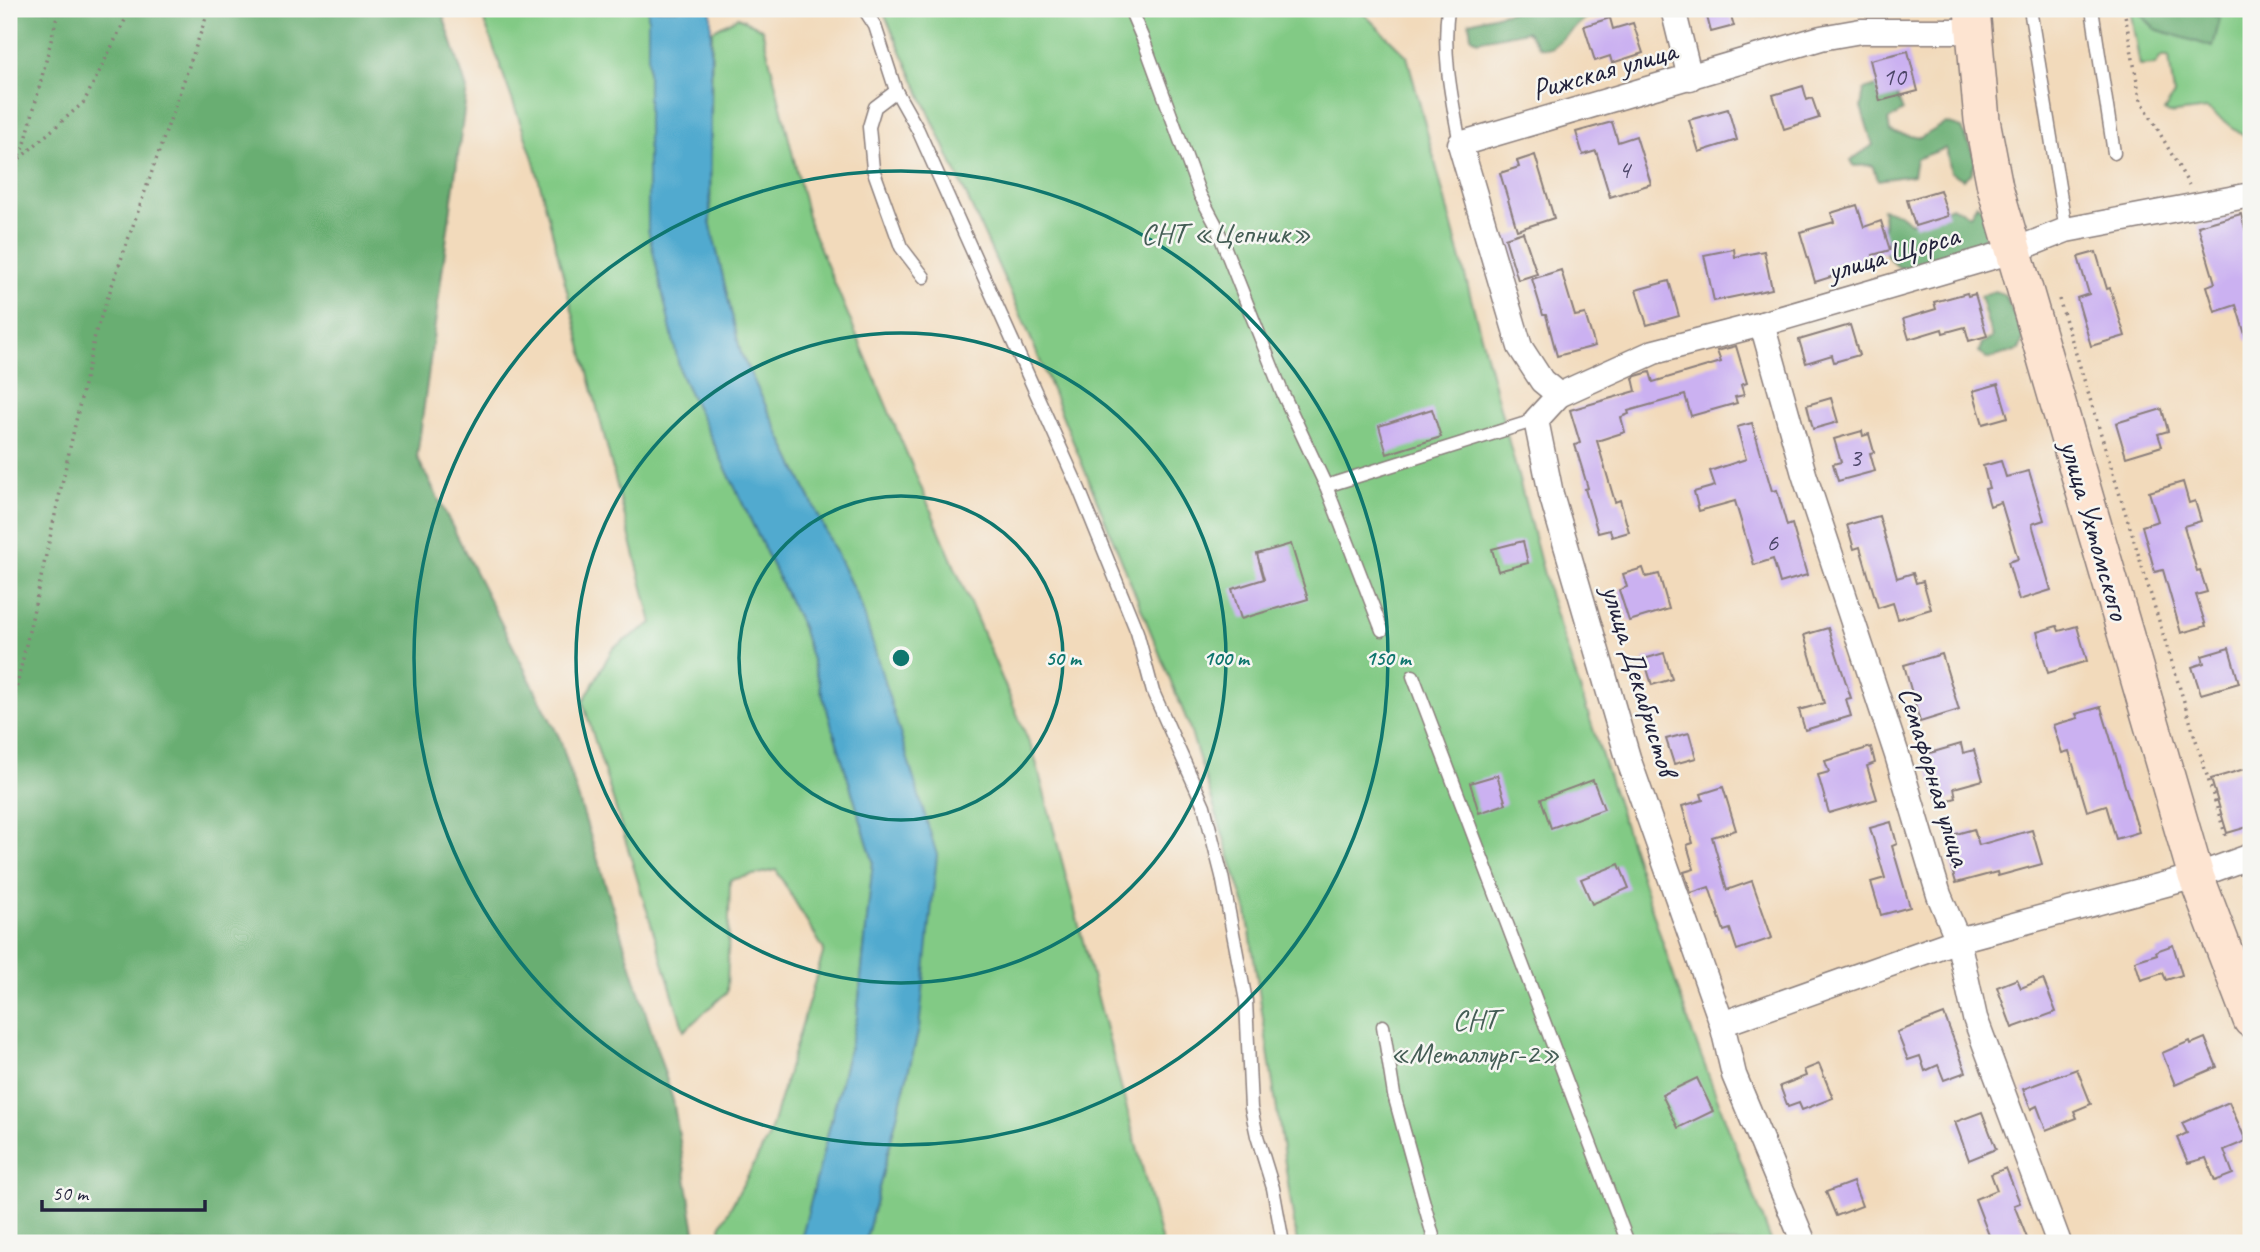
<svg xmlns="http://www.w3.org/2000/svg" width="2260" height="1252" viewBox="0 0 2260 1252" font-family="Caveat,sans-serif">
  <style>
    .green { fill: #82ca85; stroke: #527660; stroke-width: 2 }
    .forest { fill: #69ae72; stroke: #466856; stroke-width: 2 }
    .water { fill: #51aacf; stroke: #3a6685; stroke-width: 2 }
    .building { fill: #cbb1f1 }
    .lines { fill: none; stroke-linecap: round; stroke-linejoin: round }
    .lane-casing { stroke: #8a7e7b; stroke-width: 15 }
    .street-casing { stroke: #8a7e7b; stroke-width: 27 }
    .secondary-casing { stroke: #8a7e7b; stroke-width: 38 }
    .path { stroke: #8a7e7b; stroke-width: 3.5; stroke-dasharray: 2 5; stroke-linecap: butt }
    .lane { stroke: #fff; stroke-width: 12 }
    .street { stroke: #fff; stroke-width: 24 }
    .secondary { stroke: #fde4d1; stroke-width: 35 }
    .ring { fill: none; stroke: #0f766e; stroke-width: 3.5 }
    .labels { text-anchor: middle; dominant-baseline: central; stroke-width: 5; stroke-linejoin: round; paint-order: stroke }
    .number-label { font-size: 26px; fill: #4c4668 }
    .street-label { font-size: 30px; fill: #22223b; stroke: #f6f6f2 }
    .park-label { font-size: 30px; fill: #445d55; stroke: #f6f6f2 }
    .centre { fill: #0f766e; stroke: #f6f6f2; stroke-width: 3.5 }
    .ring-label { font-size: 21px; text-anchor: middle; font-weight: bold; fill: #0f766e; stroke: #f6f6f2; stroke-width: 5; stroke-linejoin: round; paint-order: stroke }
  </style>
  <rect width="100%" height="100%" fill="#f6f6f2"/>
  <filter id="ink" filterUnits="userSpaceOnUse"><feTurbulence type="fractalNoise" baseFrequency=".0143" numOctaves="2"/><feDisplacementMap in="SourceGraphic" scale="14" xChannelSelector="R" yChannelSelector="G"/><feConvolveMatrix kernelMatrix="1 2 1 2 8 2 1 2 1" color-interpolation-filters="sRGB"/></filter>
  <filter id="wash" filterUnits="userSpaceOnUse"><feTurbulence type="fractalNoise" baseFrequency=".00686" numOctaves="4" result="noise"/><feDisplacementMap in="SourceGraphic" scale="28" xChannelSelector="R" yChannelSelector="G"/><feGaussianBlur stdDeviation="1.57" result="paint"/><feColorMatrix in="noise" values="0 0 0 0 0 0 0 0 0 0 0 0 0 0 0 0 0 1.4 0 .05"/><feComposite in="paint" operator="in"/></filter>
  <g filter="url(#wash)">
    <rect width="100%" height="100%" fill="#f2dabb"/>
    <g class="green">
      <path d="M480 9H648L681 375 802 627 873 861 857 1018 802 1236V1243H722L720 1227 769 1136 824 950 776 870 730 880 727 992 684 1031 583 702 613 648 652 623 534 161Z"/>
      <path d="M882 9H1359L1407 56 1550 597 1691 1029 1772 1243H1297L1247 912 1188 723 1027 329Z"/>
      <path d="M2130 9H2144L2141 15 2220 18 2199 9H2251V140L2207 109 2168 114 2164 111 2174 95 2169 57H2161L2155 65 2140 66Z"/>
      <path d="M738 17 762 29 810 225 1034 754 1162 1243H865L919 1029 861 605 741 354 710 222 712 31Z"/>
    </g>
    <g class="forest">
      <path d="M9 9H441L467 89 417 457 560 739 673 1100 697 1243H9Z"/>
      <path d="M1521 9H1586L1587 17 1551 48 1539 47 1527 31 1477 41 1471 36 1469 22Z"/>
      <path d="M2144 9H2199L2220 18 2213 47 2155 29 2141 14Z"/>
      <path d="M1880 85 1895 90 1903 111 1888 120 1890 132 1920 138 1946 123 1962 128 1976 161 1971 174 1963 179 1951 172 1946 148 1916 159 1913 175 1878 180 1872 165 1854 166 1851 160 1873 145 1861 107 1864 90Z"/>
      <path d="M1977 204 1983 208 1985 235 1975 254C1959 258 1932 271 1916 272 1902 273 1887 260 1883 247 1880 234 1887 226 1882 209L1899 213 1910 223 1927 218 1951 206 1970 215Z"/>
      <path d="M1995 291 2005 295 2024 338 2019 350 1987 359 1979 352 1982 343 1992 338 1980 296Z"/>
    </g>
    <path class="water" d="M648 9H711L710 222 741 354 861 605 937 855 919 1029 865 1243H802V1236L857 1018 873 861 802 627 681 375 648 229Z"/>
    <g id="blocks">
      <g class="building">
        <path d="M1705 9H1729L1734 26 1711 32Z"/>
        <path d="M1610 18 1613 29 1633 23 1643 53 1612 63 1610 56 1595 61 1584 26Z"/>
        <path d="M1908 51 1918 91 1880 101 1870 60Z"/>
        <path d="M1803 86 1807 100 1812 98 1819 118 1784 129 1773 95Z"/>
        <path d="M1728 109 1737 140 1699 152 1689 120Z"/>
        <path d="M1612 122 1618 142 1636 136 1651 184 1610 197 1596 151 1583 155 1576 132Z"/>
        <path d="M1535 155 1554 218 1517 230 1500 173 1519 167 1517 161Z"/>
        <path d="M1940 190 1948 216 1915 226 1907 200Z"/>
        <path d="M1857 205 1864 227 1881 221 1890 250 1873 255 1875 263 1815 282 1800 232 1834 222 1831 213Z"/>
        <path d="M2241 214 2251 250V340L2247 341 2236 305 2215 312 2207 286 2215 283 2198 226Z"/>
        <path d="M1523 232 1537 274 1518 280 1505 238Z"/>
        <path d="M1734 249 1735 257 1764 251 1772 289 1714 301 1704 255Z"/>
        <path d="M2096 252 2107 289 2110 288 2125 336 2091 346 2077 298 2089 294 2078 257Z"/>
        <path d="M1561 270 1575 316 1585 314 1595 346 1557 356 1546 315H1543L1532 279Z"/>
        <path d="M1669 281 1679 316 1647 325 1636 290Z"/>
        <path d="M1967 293 1968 296 1975 294 1987 336 1969 341 1965 327 1943 333 1942 329 1909 339 1903 319 1936 309 1934 302Z"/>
        <path d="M1850 325 1859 355 1834 362 1832 355 1806 363 1799 340Z"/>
        <path d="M1736 346 1747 383 1741 385 1744 395 1735 397 1737 403 1691 416 1685 395 1628 411 1629 414 1621 417 1625 432 1597 441 1615 502 1620 500 1629 532 1612 537 1610 530 1598 533 1585 489 1588 488 1575 445 1580 443 1570 410 1636 391 1633 378 1636 376 1650 372 1653 382 1721 362 1717 351Z"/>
        <path d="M1998 384 2008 417 1983 424 1973 391Z"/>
        <path d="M1831 398 1838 422 1813 429 1807 405Z"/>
        <path d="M1432 409 1441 437 1387 454 1379 426Z"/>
        <path d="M2162 409 2168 431 2158 434 2162 446 2126 457 2116 423Z"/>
        <path d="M1752 423 1772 491 1777 490 1787 526 1792 524 1807 575 1780 583 1773 559 1754 565 1735 501 1699 511 1694 492 1715 486 1710 471 1746 459 1737 427Z"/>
        <path d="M1862 431 1863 436 1869 434 1874 452 1870 453 1875 471 1838 481 1833 464 1841 462 1834 439Z"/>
        <path d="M2001 461 2006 477 2029 471 2044 520 2032 524 2051 590 2019 600 2008 562 2018 559 2001 502 1990 506 1985 489 1989 488 1983 466Z"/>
        <path d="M2183 482 2189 503 2195 501 2201 521 2184 526 2197 571 2200 570 2207 592 2196 595 2206 626 2181 633 2163 570 2155 572 2142 526 2158 521 2149 492Z"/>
        <path d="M1879 516 1897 578 1913 573 1916 583 1923 581 1931 609 1898 619 1893 603 1878 608 1860 547 1854 549 1847 525Z"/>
        <path d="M1523 541 1528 563 1498 571 1492 549Z"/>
        <path d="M1291 544 1308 599 1241 619 1232 589 1264 579 1257 554Z"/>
        <path d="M1643 568 1646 577 1659 574 1669 609 1629 621 1619 590 1627 587 1623 574Z"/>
        <path d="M2057 626 2059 631 2077 626 2087 661 2048 673 2037 632Z"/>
        <path d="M1828 628 1851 698 1846 699 1851 716 1805 730 1799 710 1824 703 1804 635Z"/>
        <path d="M2229 648 2239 683 2201 694 2192 667 2204 663 2202 656Z"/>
        <path d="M1664 653 1672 679 1652 685 1644 659Z"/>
        <path d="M1942 654 1959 710 1920 722 1904 665Z"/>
        <path d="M2101 707 2139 832 2116 839 2106 805 2087 811 2069 751 2062 753 2053 725 2078 718 2076 714Z"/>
        <path d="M1689 733 1696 758 1674 764 1666 739Z"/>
        <path d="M1961 744 1963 753 1974 750 1983 780 1954 788 1956 798 1938 803 1923 755Z"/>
        <path d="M1871 747 1875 763 1867 766 1877 799 1829 813 1818 775 1829 772 1825 761Z"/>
        <path d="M2251 767V826L2227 833 2211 779Z"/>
        <path d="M1497 775 1506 804 1479 813 1470 783Z"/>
        <path d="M1593 780 1604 809 1551 828 1541 799Z"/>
        <path d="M1723 787 1736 830 1712 837 1727 890 1752 881 1772 938 1737 950 1730 929 1724 931 1709 887 1691 893 1684 872 1694 869 1687 845 1693 843 1682 806 1703 800 1701 794Z"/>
        <path d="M1891 822 1897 844 1892 846 1910 907 1881 915 1871 882 1885 878 1870 828Z"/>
        <path d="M1974 829 1979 845 2032 830 2042 864 1998 876 1997 872 1956 883 1949 859 1955 858 1949 836Z"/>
        <path d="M1619 864 1629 888 1592 904 1581 879Z"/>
        <path d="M2173 945 2182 975 2166 980 2163 973 2141 980 2135 961 2157 954 2156 951Z"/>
        <path d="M2017 979 2021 988 2043 979 2056 1012 2012 1028 1997 987Z"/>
        <path d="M1944 1014 1966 1072 1944 1080 1938 1065 1925 1071 1920 1056 1908 1060 1897 1032Z"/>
        <path d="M2205 1038 2217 1067 2175 1085 2162 1053 2190 1041 2191 1044Z"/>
        <path d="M1819 1064 1833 1098 1802 1110 1799 1103 1788 1107 1780 1086 1806 1076 1804 1070Z"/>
        <path d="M2077 1069 2091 1104 2074 1111 2077 1118 2046 1130 2037 1106 2031 1109 2023 1089Z"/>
        <path d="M1697 1078 1713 1111 1678 1128 1662 1095Z"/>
        <path d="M2229 1102 2246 1141 2224 1150 2233 1174 2215 1181 2206 1158 2188 1163 2177 1138 2187 1133 2182 1123Z"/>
        <path d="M1982 1112 1996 1149 1969 1160 1955 1122Z"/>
        <path d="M2006 1168 2020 1203 2014 1205 2029 1243H1992L1975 1199 1997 1190 1991 1174Z"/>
        <path d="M1853 1182 1862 1206 1836 1216 1826 1192Z"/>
      </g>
    </g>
  </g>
  <g filter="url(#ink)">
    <use href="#blocks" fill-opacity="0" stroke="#8a7e7b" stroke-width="2"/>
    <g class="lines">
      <g class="lane-casing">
        <g id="lane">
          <path d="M864 9 875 26 896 91 918 130 1079 489 1137 632 1153 692 1204 806 1222 876 1246 1001 1251 1108 1257 1136 1273 1188 1283 1243"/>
          <path d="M1130 9 1145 44 1200 195 1215 223 1282 392 1326 486 1536 420"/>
          <path d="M1448 9C1442 55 1452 99 1460 144"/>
          <path d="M2030 9 2066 230"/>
          <path d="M2092 9 2114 153"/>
          <path d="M896 91 875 107 869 127 873 169 901 247 924 277"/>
          <path d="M1326 486 1382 630"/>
          <path d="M1413 676 1628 1243"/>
          <path d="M1383 1026 1394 1095 1435 1243"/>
        </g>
      </g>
      <g class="street-casing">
        <g id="street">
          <path d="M1673 9 1690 78"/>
          <path d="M1762 324 1804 474 1897 755 1939 895 1958 940 1975 1018 2059 1243"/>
          <path d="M1559 395 1654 352 1762 324 2013 251 2066 230 2251 195"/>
          <path d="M1722 1024 1958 940 2196 876 2251 856"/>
          <path d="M1804 1243 1734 1075 1722 1024 1629 761 1551 494 1536 420 1559 395 1542 381 1520 347 1460 144 1821 38 1861 31H1973"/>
        </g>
      </g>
      <g class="secondary-casing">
        <path id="secondary" d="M1972 9 1982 120 1995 187 2196 876 2251 1020"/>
      </g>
      <g class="path">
        <path d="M2124 9 2140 98 2189 185"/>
        <path d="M15 161 24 148 59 9"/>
        <path d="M9 168 84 102 126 18 127 9"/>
        <path d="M2059 299 2227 840"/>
        <path d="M9 721 96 331 209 9"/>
        <path d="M2243 883 2251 906"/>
      </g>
      <use href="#lane" class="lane"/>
      <use href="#street" class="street"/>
      <use href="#secondary" class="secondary"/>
    </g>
  </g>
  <g class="ring">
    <circle cx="901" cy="658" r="162"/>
    <circle cx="901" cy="658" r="325"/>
    <circle cx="901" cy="658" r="487"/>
  </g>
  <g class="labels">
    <g class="number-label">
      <text x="1894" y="76">10</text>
      <text x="1624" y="169">4</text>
      <text x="1855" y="457">3</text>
      <text x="1772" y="542">6</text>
    </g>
    <g class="street-label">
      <text transform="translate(1604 70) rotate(-16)">Рижская улица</text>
      <text transform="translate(1893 253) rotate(-16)">улица Щорса</text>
      <text transform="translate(2095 530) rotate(74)">улица Ухтомского</text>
      <text transform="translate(1640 680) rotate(73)">улица Декабристов</text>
      <text transform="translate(1935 776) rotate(73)">Семафорная улица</text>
    </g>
    <g class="park-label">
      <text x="1226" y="233">СНТ «Цепник»</text>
      <text x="1475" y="1019">СНТ<tspan x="1475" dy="34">«Металлург-2»</tspan></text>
    </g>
  </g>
  <circle cx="901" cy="658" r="10" class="centre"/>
  <g class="ring-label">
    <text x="1063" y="665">50 m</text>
    <text x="1226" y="665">100 m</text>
    <text x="1388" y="665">150 m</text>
  </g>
  <rect width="2260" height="1252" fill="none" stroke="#f6f6f2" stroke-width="35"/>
  <path d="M42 1200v10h163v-10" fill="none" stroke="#22223b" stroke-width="3.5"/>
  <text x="52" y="1200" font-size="21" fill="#22223b" stroke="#f6f6f2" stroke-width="5" paint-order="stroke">50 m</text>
</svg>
